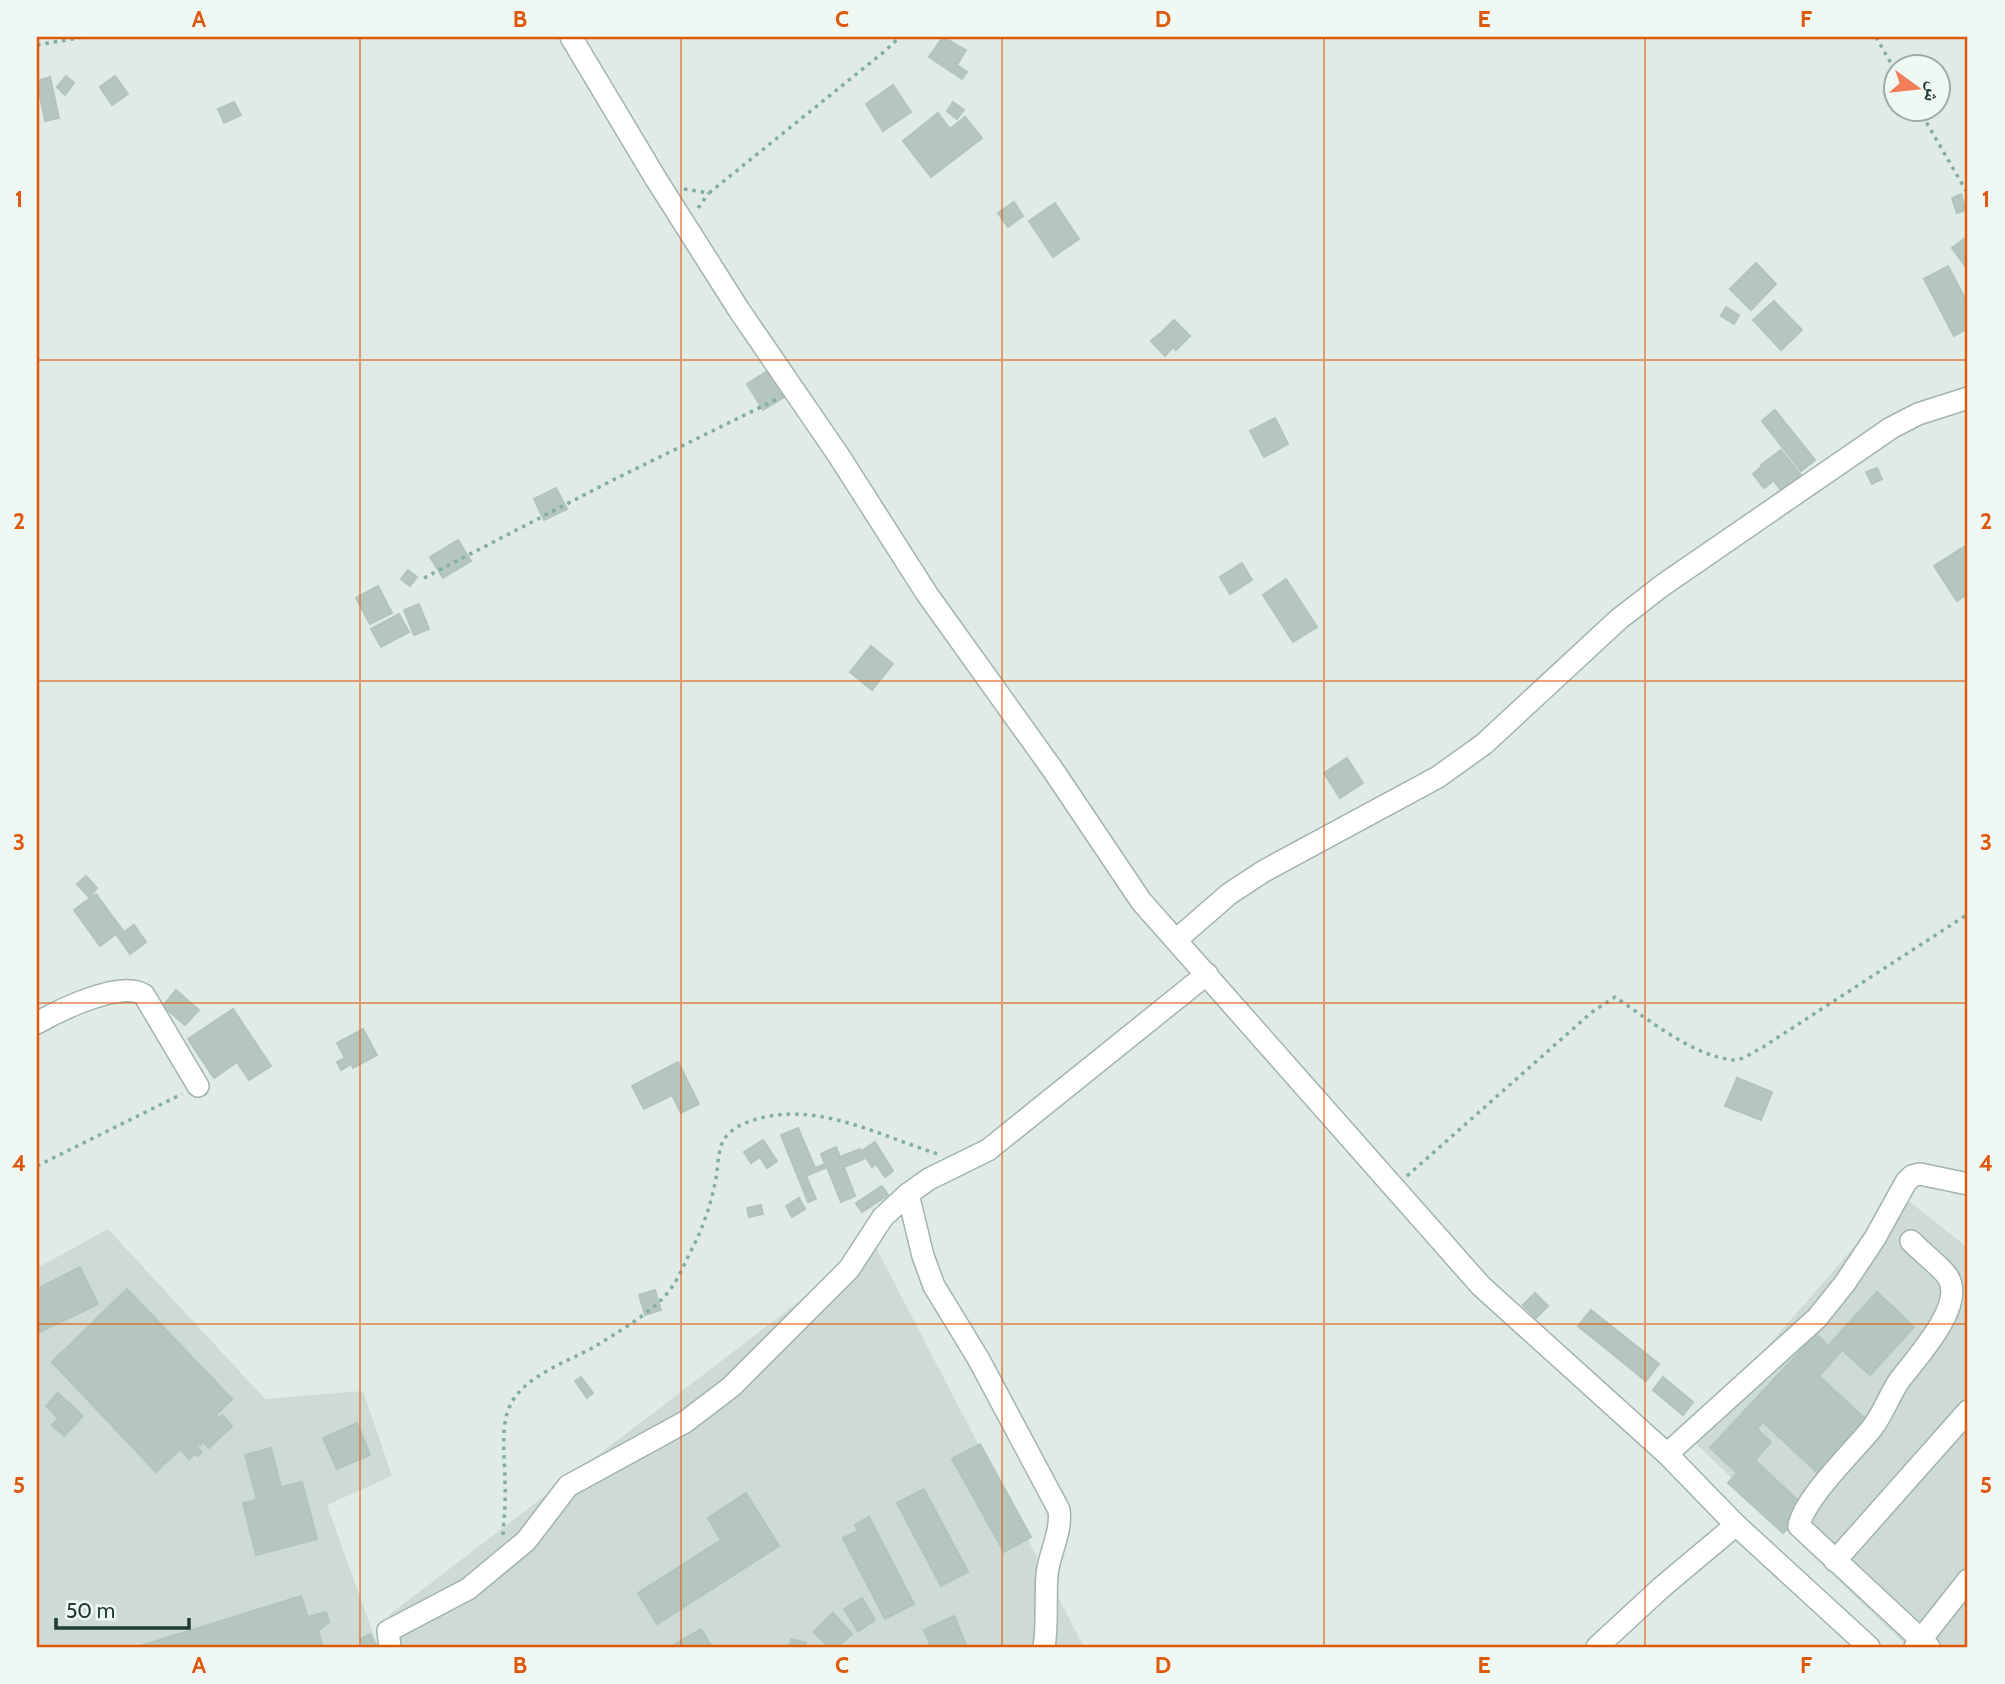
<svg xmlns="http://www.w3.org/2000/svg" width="2005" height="1684" viewBox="0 0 2005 1684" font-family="Cabin,'Noto Naskh Arabic',sans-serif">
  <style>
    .built { fill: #cedbd5 }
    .building { fill: #b5c6bf; stroke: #b3c4bd; stroke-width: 2 }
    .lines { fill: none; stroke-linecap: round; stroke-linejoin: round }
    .minor-casing { stroke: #a3b3ad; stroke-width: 24 }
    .path { stroke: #81aea0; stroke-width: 3.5; stroke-dasharray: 3.5 5; stroke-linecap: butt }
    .minor { stroke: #fff; stroke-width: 21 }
    .grid { fill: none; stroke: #de580e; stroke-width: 2; stroke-opacity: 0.55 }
    .neatline { fill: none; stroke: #de580e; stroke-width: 2.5 }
    .grid-label { font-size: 23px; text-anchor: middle; font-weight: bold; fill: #de580e }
  </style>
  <rect width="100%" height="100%" fill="#e0ebe6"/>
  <g class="built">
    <path d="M1900 1194 1968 1248V1647H1908L1689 1437Z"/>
    <path d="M108 1229 265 1399 363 1391 392 1476 327 1505 378 1647H37V1268Z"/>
    <path d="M874 1244 1084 1647H397L389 1615Z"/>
  </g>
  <g class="building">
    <path d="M943 37 966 50 957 65 967 72 962 79 929 57Z"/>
    <path d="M66 76 74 83 65 95 57 87Z"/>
    <path d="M115 76 128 94 112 105 100 87Z"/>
    <path d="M50 77 59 118 45 121 37 81Z"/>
    <path d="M893 85 911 112 883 131 866 104Z"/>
    <path d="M234 102 241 115 224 123 218 109Z"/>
    <path d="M953 102 964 110 957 119 947 111Z"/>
    <path d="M938 113 950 129 965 117 982 138 931 177 903 141Z"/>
    <path d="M1961 194 1966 210 1957 213 1952 198Z"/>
    <path d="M1014 202 1023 216 1008 227 998 213Z"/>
    <path d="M1055 203 1079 239 1053 257 1029 221Z"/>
    <path d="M1968 236V270L1952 248Z"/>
    <path d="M1756 263 1776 284 1751 310 1730 289Z"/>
    <path d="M1948 266 1968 304V328L1954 336 1924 279Z"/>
    <path d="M1774 301 1802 330 1781 350 1753 320Z"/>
    <path d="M1726 307 1739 315 1734 324 1721 316Z"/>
    <path d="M1174 320 1190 336 1176 350 1160 334Z"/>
    <path d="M1159 334 1172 348 1165 356 1151 341Z"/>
    <path d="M769 370 786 396 763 410 747 384Z"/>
    <path d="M1775 410 1815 460 1801 471 1762 421Z"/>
    <path d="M1275 418 1288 444 1264 457 1250 431Z"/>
    <path d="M1781 450 1801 475 1781 490 1761 465Z"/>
    <path d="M1761 467 1772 482 1764 488 1753 474Z"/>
    <path d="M1877 468 1882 479 1872 484 1866 472Z"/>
    <path d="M556 488 567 509 544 520 534 499Z"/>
    <path d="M458 540 471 561 443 578 430 557Z"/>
    <path d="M1965 546 1968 550V593L1957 601 1934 566Z"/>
    <path d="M1242 563 1252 580 1230 594 1220 577Z"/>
    <path d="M408 570 417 577 410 586 401 579Z"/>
    <path d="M1286 579 1317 627 1293 642 1263 595Z"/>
    <path d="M378 586 392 613 370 624 356 598Z"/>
    <path d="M419 604 429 629 414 635 404 610Z"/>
    <path d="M399 614 409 632 381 647 371 629Z"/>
    <path d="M871 646 893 664 872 690 850 672Z"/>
    <path d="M1347 758 1363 783 1340 798 1324 773Z"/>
    <path d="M86 876 97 888 89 897 77 884Z"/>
    <path d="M96 894 124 932 134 925 146 942 130 954 116 934 100 946 74 910Z"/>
    <path d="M176 990 199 1010 185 1025 163 1006Z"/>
    <path d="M233 1009 271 1066 249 1080 237 1062 214 1078 188 1039Z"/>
    <path d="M363 1029 377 1055 353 1068 351 1064 341 1070 337 1062 345 1058 337 1043Z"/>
    <path d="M678 1062 699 1104 681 1113 672 1095 644 1109 632 1086Z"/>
    <path d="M1737 1078 1772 1092 1761 1120 1725 1106Z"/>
    <path d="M798 1128 815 1168 825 1164 821 1154 836 1147 840 1157 860 1149 864 1159 844 1167 855 1196 841 1202 827 1167 806 1176 816 1199 808 1202 781 1135Z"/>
    <path d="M763 1140 777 1161 767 1168 760 1157 751 1163 744 1152Z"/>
    <path d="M875 1142 893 1171 885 1177 876 1164 872 1167 862 1151Z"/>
    <path d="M882 1186 888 1195 862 1212 856 1203Z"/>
    <path d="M799 1198 805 1209 792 1217 786 1206Z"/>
    <path d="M761 1205 763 1214 749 1217 747 1208Z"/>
    <path d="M80 1267 98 1304 40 1332 37 1325V1289Z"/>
    <path d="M127 1289 232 1399 216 1415 219 1418 222 1415 232 1426 209 1448 203 1442 200 1445 197 1442 195 1444 202 1452 198 1456 195 1454 189 1459 180 1449 156 1472 52 1362Z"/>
    <path d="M655 1290 661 1310 645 1315 639 1295Z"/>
    <path d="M1877 1292 1914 1327 1870 1375 1842 1350 1819 1376 1871 1424 1822 1477 1763 1422 1757 1429 1771 1442 1755 1460 1806 1508 1783 1533 1728 1483 1737 1473 1710 1448 1816 1334 1828 1346Z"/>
    <path d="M1535 1293 1548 1306 1536 1318 1523 1305Z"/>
    <path d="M1591 1310 1659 1364 1646 1381 1578 1326Z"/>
    <path d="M581 1377 593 1393 587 1398 575 1381Z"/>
    <path d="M1663 1377 1693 1402 1683 1415 1653 1390Z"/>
    <path d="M58 1393 83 1416 64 1436 52 1425 58 1418 46 1406Z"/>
    <path d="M357 1423 370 1455 337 1469 323 1438Z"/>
    <path d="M980 1444 1031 1537 1004 1552 952 1459Z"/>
    <path d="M271 1448 281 1487 302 1482 317 1539 256 1555 243 1503 257 1500 245 1455Z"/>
    <path d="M924 1489 968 1572 941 1586 897 1503Z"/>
    <path d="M746 1493 779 1546 657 1624 638 1593 721 1540 708 1518Z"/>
    <path d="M869 1517 914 1604 885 1619 843 1538 858 1531 855 1525Z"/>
    <path d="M301 1596 308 1617 326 1612 329 1622 318 1631 323 1647H137Z"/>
    <path d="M862 1598 875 1620 858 1631 844 1609Z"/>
    <path d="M833 1613 852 1634 838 1647H828L814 1632Z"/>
    <path d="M954 1616 967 1647H931L924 1630Z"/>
    <path d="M701 1629 712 1647H673L672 1646Z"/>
    <path d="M370 1634 377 1647H364L360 1639Z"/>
    <path d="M791 1639 806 1643 805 1647H789Z"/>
  </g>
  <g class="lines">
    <g class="minor-casing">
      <g id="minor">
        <path d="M571 37 656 179 739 310 839 456 927 594 1053 770 1141 901 1481 1286 1667 1454 1736 1525 1869 1647"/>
        <path d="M1176 940 1229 894 1264 871 1438 777 1484 744 1619 619 1663 585 1891 428 1918 414 1968 398"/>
        <path d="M37 1023C58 1011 122 979 144 995L198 1086"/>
        <path d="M1911 1241C1919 1250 1945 1270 1949 1279 1964 1308 1915 1359 1899 1381 1889 1396 1883 1414 1872 1428 1854 1451 1804 1498 1799 1526L1929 1647"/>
        <path d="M1667 1454 1817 1318 1845 1283 1875 1238 1906 1182 1912 1176 1920 1174 1968 1184"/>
        <path d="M1835 1561 1968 1411"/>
        <path d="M390 1647 388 1631 468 1589 526 1541 568 1486 685 1422 731 1387 849 1269 883 1217 908 1194"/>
        <path d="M1044 1647C1048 1623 1045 1600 1047 1575 1049 1553 1062 1533 1059 1510L978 1358 934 1286 923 1256 908 1194 929 1179 988 1150 1207 974"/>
        <path d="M1597 1647 1662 1587 1736 1525"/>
        <path d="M1915 1647 1968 1580"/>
      </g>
    </g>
    <g class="path">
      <path d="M1876 37 1896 72"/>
      <path d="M37 45 84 37"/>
      <path d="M1918 108 1968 194"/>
      <path d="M684 189 709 193 885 51 900 37"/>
      <path d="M698 208 709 193"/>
      <path d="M424 578 611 481 777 399"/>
      <path d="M37 1166 182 1094"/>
      <path d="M1407 1176 1592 1012 1615 997C1648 1019 1694 1057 1734 1060 1743 1060 1755 1051 1763 1047L1968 914"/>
      <path d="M503 1535C504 1517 506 1499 505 1482 505 1458 500 1430 509 1408 521 1377 567 1362 594 1347 617 1333 644 1317 663 1298 678 1283 685 1261 695 1243 705 1222 712 1200 716 1178 718 1166 718 1152 723 1141 728 1132 739 1125 748 1122 813 1098 877 1135 938 1154"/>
    </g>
    <use href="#minor" class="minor"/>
  </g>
  <path class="grid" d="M360 37V1647M681 37V1647M1002 37V1647M1324 37V1647M1645 37V1647M37 360H1968M37 681H1968M37 1003H1968M37 1324H1968"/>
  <rect width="2005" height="1684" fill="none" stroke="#f0f8f4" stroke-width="77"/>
  <g transform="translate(1917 88) rotate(105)"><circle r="33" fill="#f0f8f4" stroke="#9daca7" stroke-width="2"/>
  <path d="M0-5L12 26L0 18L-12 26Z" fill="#f17e58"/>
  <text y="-10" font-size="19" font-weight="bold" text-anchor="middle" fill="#213b34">ش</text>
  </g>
  <path d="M56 1618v10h133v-10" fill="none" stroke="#213b34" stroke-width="3.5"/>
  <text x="66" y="1618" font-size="21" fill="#213b34" stroke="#f0f8f4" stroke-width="5" paint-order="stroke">50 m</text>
  <rect x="38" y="38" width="1928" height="1608" class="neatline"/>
  <g class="grid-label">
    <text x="199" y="27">A</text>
    <text x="520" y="27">B</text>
    <text x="842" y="27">C</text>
    <text x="1163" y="27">D</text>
    <text x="1484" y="27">E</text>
    <text x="1806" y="27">F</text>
    <text x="19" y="207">1</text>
    <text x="1986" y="207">1</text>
    <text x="19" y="529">2</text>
    <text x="1986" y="529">2</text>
    <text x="19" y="850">3</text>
    <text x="1986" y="850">3</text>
    <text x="19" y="1171">4</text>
    <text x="1986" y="1171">4</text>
    <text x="19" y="1493">5</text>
    <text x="1986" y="1493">5</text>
    <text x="199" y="1673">A</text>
    <text x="520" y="1673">B</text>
    <text x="842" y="1673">C</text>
    <text x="1163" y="1673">D</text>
    <text x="1484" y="1673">E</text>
    <text x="1806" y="1673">F</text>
  </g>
</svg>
